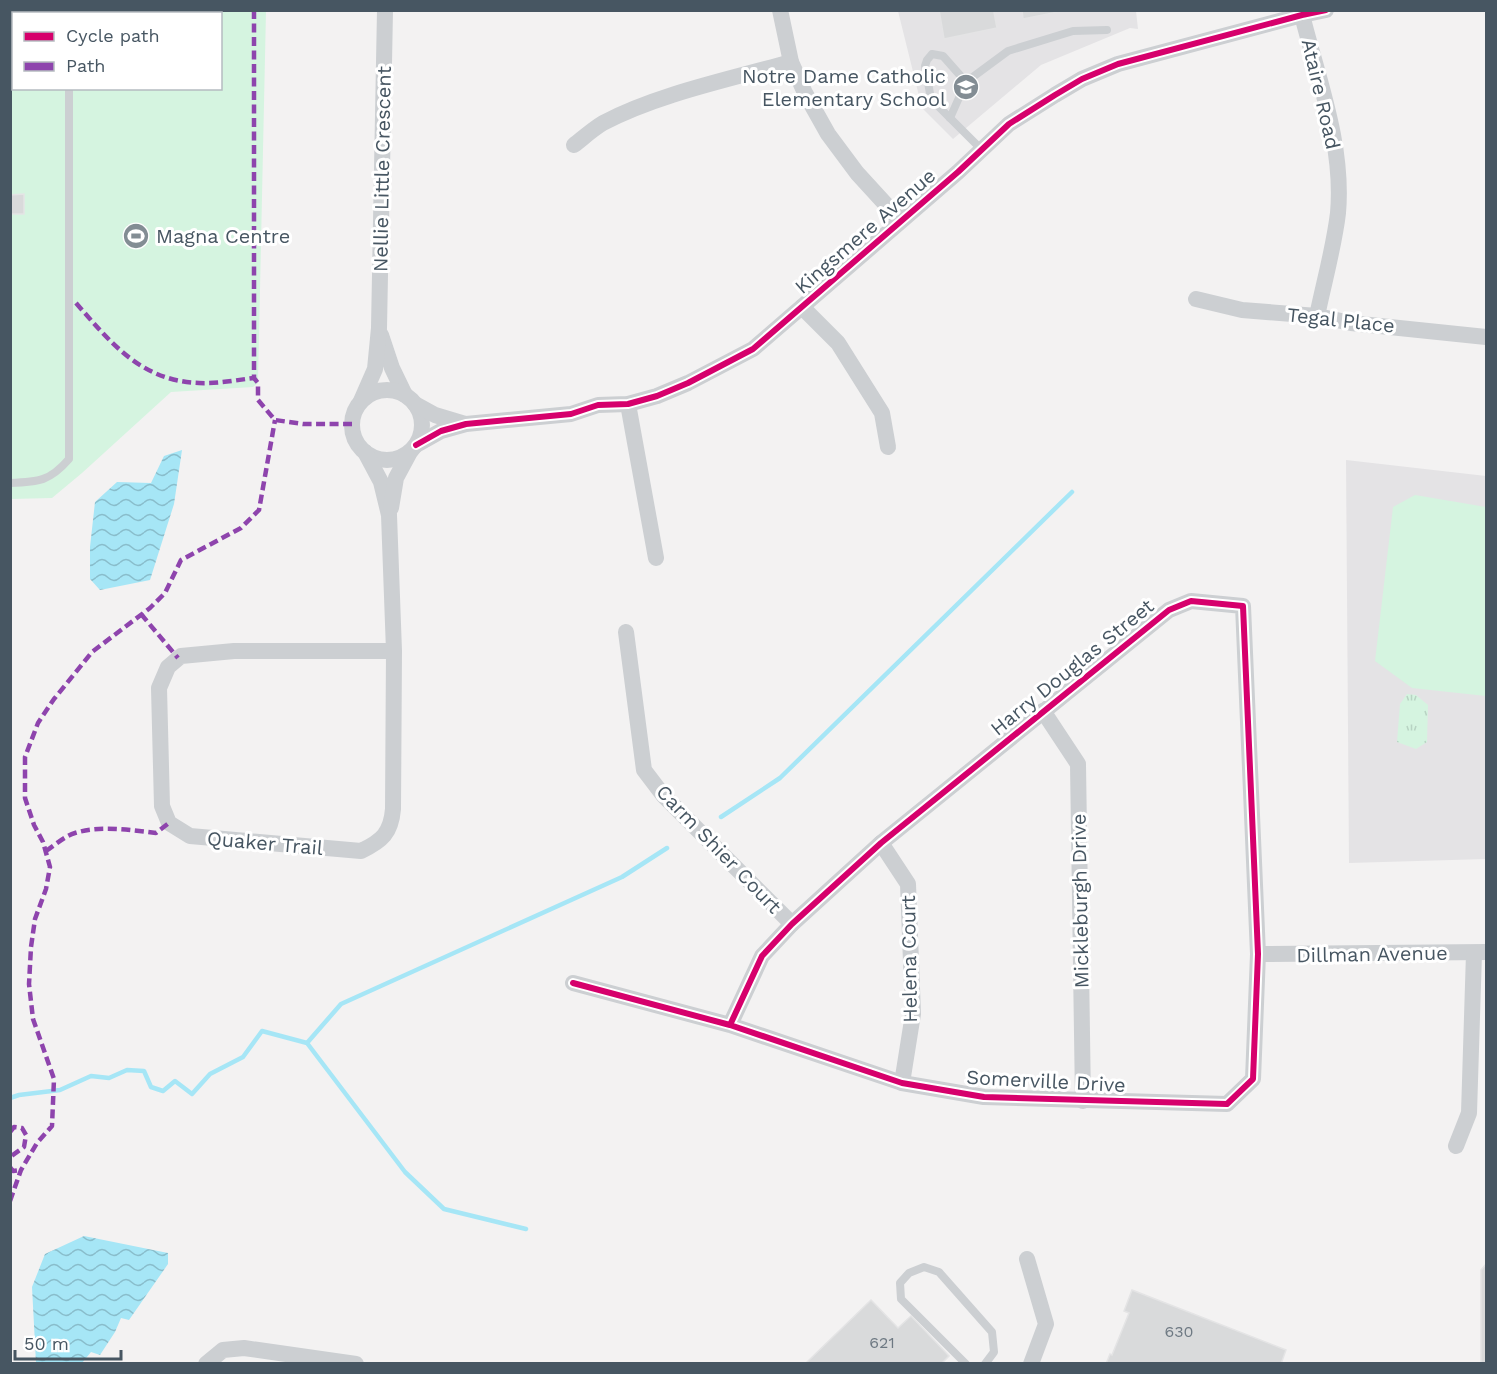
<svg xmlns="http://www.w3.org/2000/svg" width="1497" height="1374" viewBox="0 0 1497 1374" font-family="'Work Sans',sans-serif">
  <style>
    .education { fill: #e4e3e5 }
    .grass { fill: url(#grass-tufts) }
    .pitch { fill: #d5f4e0; fill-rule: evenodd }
    .water { fill: url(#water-waves) }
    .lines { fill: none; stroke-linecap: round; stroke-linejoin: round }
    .stream { stroke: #a6e6f6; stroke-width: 4.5 }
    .building { fill: #d9dadb; stroke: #e4e4e5; stroke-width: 1.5 }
    .service { stroke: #cccfd2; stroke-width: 8 }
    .minor { stroke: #cccfd2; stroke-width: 16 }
    .quiet { stroke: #8e44ad; stroke-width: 4.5; stroke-dasharray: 9 4.5; stroke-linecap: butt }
    .cycleway-casing { stroke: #fff; stroke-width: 10 }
    .cycleway { stroke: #d6006c; stroke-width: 6 }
    .labels { text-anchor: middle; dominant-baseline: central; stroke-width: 6; stroke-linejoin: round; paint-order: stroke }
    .number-label { font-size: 16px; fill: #6d7882 }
    .poi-label { font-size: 20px; fill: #475662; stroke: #fff; text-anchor: end }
    .street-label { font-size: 20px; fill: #475662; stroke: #fff }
  </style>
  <defs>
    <pattern id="grass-tufts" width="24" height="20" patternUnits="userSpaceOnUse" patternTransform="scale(1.5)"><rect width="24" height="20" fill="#d5f4e0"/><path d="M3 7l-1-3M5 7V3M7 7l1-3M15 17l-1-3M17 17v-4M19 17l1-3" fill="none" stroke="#b8d3c3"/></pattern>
    <pattern id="water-waves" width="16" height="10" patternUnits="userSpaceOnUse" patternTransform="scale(1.5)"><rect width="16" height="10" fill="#a6e6f6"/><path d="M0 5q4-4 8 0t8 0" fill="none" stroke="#89bdcb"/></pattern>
  </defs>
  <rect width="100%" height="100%" fill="#f3f2f2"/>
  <g class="education">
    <path d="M898 11H1136L1138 29 1130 28 1041 65 953 139 922 108Z"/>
    <path d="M1346 460 1486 476V859L1349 863Z"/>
  </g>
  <path class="grass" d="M1407 694 1416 695 1428 705 1427 742 1416 749 1397 742 1400 704Z"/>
  <g class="pitch">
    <path d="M10 11H266L258 383 253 387 171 392 82 473 52 498 11 499ZM14 14H220V88H14Z"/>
    <path d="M1415 495 1486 507V696L1412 688 1375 661 1393 507Z"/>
  </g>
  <g class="water">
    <path d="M182 450 174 504 150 580 100 590 90 579V547L95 502 117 482 151 483 164 456Z"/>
    <path d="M84 1236 168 1253V1264L129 1320 121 1318 115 1332 100 1355 91 1352 82 1363H36L32 1287 45 1254Z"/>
  </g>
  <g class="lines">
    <g class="stream">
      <path d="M721 817 780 778 1072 492"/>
      <path d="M307 1043 341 1004 622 877 667 848"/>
      <path d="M10 1098 19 1095 60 1090 91 1076 109 1078 127 1070 144 1071 151 1087 163 1091 175 1081 192 1094 210 1074 243 1057 262 1031 307 1043 405 1172 444 1209 526 1229"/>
    </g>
  </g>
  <g class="building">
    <path d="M939 10H1004L994 12 997 28 944 39Z"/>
    <path d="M1022 10H1058V12L1023 19Z"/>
    <path d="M24 194V214H11L10 264V195Z"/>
    <path d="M1486 1264V1364H1481V1270Z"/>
    <path d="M1132 1290 1286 1350 1281 1364H1106L1110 1354 1112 1355 1129 1313 1124 1311Z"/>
    <path d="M871 1300 898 1328 911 1316 949 1356 941 1364H805Z"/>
  </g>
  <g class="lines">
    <g class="service">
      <path d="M49 10 52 14"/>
      <path d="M966 82 943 56 932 54 927 60 925 66 931 99 982 150"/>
      <path d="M950 118 966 82 1008 51 1073 31 1107 30"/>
      <path d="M10 483C39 482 50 481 69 459V88"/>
      <path d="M966 1364 901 1299 900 1283 909 1273 924 1267 939 1272 992 1332 994 1352 985 1364"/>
    </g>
    <g class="minor">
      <path d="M780 10 791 62 805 93 828 134 857 173 900 220"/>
      <path d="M1302 15C1318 79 1344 145 1338 213 1334 247 1324 282 1317 316"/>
      <path d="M574 145C583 138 593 129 603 123 658 94 731 79 791 62"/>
      <path d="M1196 299 1242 310 1317 316 1351 323 1486 337"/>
      <path d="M802 307 838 343 882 413 888 447"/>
      <path d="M381 335 392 368 405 395"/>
      <circle cx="387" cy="425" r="35"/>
      <path d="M361 401 375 369 379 328 385 10"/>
      <path d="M415 404 435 415 465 424"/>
      <path d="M628 404 656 558"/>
      <path d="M416 445 441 431 466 424 571 414 598 405 628 404 657 396 688 383 753 349 958 172 1009 124 1055 95 1082 79 1118 64 1302 15 1326 10"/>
      <path d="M365 452 381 482 389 515 394 651 393 809C391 833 382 841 361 851L190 836 169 823 162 806 159 688 168 667 181 656 234 651H394"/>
      <path d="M391 508 396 478 410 452"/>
      <path d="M626 632 644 770 663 795 792 924"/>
      <path d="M1043 711 1078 764 1083 1101"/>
      <path d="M881 843 908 884 913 1014 902 1083"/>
      <path d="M1258 954 1486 952"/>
      <path d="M573 983 730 1025 902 1083 984 1097 1227 1104 1253 1079 1258 954 1243 606 1191 601 1169 610 881 843 792 924 762 956 730 1025"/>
      <path d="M1456 1146 1469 1113 1474 953"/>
      <path d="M1027 1259 1046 1324 1031 1364"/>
      <path d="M206 1364 223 1350 244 1348 356 1364"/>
    </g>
    <g class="quiet">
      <path d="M254 10V378L258 383V400L275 420 303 424H352"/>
      <path d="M76 303C111 343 141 381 199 383 217 384 236 380 254 378"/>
      <path d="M141 614 178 658"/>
      <path d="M46 851C55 845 65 836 75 833 100 825 130 830 156 833L169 823"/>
      <path d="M10 1132 14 1127 22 1128 26 1135 24 1147 10 1157"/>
      <path d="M10 1167 13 1171 21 1170"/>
      <path d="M10 1201 21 1170 37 1143 52 1126 54 1079 33 1019 29 984 31 947 35 919 46 889 50 867 43 842 34 825 25 798V757L38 723 54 699 92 652 150 608 165 593 181 560 241 528 259 510 275 420"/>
    </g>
    <g class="cycleway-casing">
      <g id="cycleway">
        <path d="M416 445 441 431 466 424 571 414 598 405 628 404 657 396 688 383 753 349 958 172 1009 124 1055 95 1082 79 1118 64 1302 15 1326 10"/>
        <path d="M573 983 730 1025 902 1083 984 1097 1227 1104 1253 1079 1258 954 1243 606 1191 601 1169 610 881 843 792 924 762 956 730 1025"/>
      </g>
    </g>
    <use href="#cycleway" class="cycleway"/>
  </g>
  <defs>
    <g id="school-disc" transform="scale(1.35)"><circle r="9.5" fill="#838d94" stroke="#fff"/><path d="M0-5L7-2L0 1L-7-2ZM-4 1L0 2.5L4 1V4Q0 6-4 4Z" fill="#fff"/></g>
    <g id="stadium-disc" transform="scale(1.35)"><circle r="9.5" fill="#838d94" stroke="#fff"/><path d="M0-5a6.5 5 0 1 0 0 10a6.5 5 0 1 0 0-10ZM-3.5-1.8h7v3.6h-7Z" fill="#fff"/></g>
  </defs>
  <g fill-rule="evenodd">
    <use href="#school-disc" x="966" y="87"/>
    <use href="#stadium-disc" x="136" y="236"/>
  </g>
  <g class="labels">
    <g class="number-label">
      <text x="1179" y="1331">630</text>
      <text x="882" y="1342">621</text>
    </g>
    <g class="poi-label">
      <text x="946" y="76">Notre Dame Catholic<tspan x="946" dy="23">Elementary School</tspan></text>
      <text x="156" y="236" text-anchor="start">Magna Centre</text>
    </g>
    <g class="street-label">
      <text transform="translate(1321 94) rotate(77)">Ataire Road</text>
      <text transform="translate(382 169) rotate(-89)">Nellie Little Crescent</text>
      <text transform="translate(865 231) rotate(-41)">Kingsmere Avenue</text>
      <text transform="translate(1341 320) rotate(6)">Tegal Place</text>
      <text transform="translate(1072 667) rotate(-39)">Harry Douglas Street</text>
      <text transform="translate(265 843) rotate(5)">Quaker Trail</text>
      <text transform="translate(719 849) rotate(46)">Carm Shier Court</text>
      <text transform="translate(1080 901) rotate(-91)">Mickleburgh Drive</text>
      <text transform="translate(1372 954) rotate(-1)">Dillman Avenue</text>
      <text transform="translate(909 959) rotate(-91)">Helena Court</text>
      <text transform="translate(1046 1081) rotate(3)">Somerville Drive</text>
    </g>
  </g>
  <rect width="1497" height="1374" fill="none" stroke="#475662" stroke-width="24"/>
  <rect x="12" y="12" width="210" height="78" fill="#ffffff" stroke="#b5bbc0" stroke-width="1.5"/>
  <rect x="24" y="32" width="30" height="9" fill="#d6006c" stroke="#b5bbc0" stroke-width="1.5"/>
  <text x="66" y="42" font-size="18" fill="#475662">Cycle path</text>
  <rect x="24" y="62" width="30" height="9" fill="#8e44ad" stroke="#b5bbc0" stroke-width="1.5"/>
  <text x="66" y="72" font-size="18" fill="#475662">Path</text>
  <path d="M15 1350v9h106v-9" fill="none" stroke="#475662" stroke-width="3"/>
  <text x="24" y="1350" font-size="18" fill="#475662" stroke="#ffffff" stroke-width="4.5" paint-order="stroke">50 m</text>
</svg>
